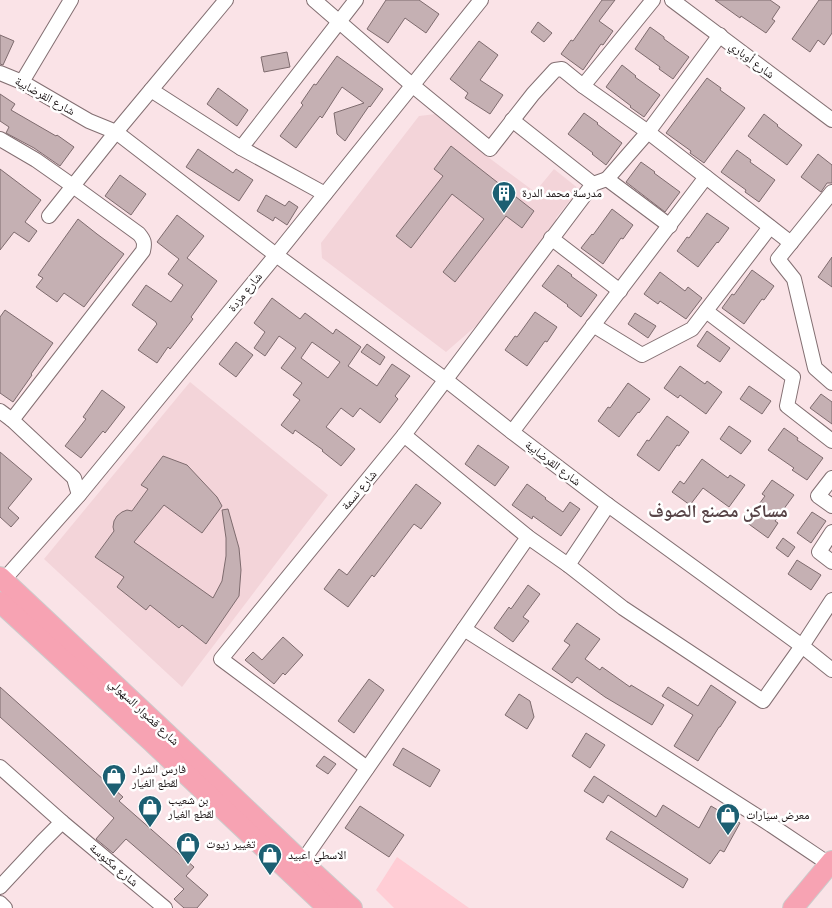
<svg xmlns="http://www.w3.org/2000/svg" width="832" height="908" viewBox="0 0 832 908" font-family="Raleway,'Noto Naskh Arabic',sans-serif">
  <style>
    .built { fill: #f3d4d9 }
    .green { fill: #ffcdd5 }
    .building { fill: #c5b0b3; stroke: #7e6b6e; fill-rule: evenodd }
    .lines { fill: none; stroke-linecap: round; stroke-linejoin: round }
    .minor-casing { stroke: #836f72; stroke-width: 16 }
    .highway-casing { stroke: #cccbcb; stroke-width: 22 }
    .minor { stroke: #fff; stroke-width: 14 }
    .highway { stroke: #f7a3b3; stroke-width: 20 }
    .labels { text-anchor: middle; dominant-baseline: central; stroke-width: 5; stroke-linejoin: round; paint-order: stroke }
    .street-label { font-size: 12px; fill: #181112; stroke: #fff }
    .poi-label { font-size: 12px; fill: #181112; stroke: #fff; text-anchor: start }
    .district-label { font-size: 18px; font-weight: bold; fill: #574447; stroke: #fff }
  </style>
  <rect width="100%" height="100%" fill="#fae3e7"/>
  <g class="built">
    <path d="M436 114 488 157 535 192 554 169 579 189 556 218 558 225 484 319 446 352 322 258 321 243 419 116Z"/>
    <path d="M190 382 328 495 182 687 44 559Z"/>
  </g>
  <path class="green" d="M397 857 469 908H394L376 890Z"/>
  <g class="building">
    <path d="M386 0H419L439 14 426 33 405 18 388 43 367 29Z"/>
    <path d="M602 0H615L599 21 613 31 603 45 601 44 583 70 561 54 571 40 573 41Z"/>
    <path d="M715 0H770L780 7 772 19 775 21 766 33 741 16 740 18Z"/>
    <path d="M819 0H832V33L824 45 818 40 810 52 792 39Z"/>
    <path d="M538 22 552 33 544 42 531 32Z"/>
    <path d="M650 27 664 37V39L689 57 673 79 659 69 660 67 635 49Z"/>
    <path d="M0 35 14 41 3 65 0 64Z"/>
    <path d="M479 41 498 55 480 80 503 95 490 114 465 98 468 93 450 79Z"/>
    <path d="M287 52 290 67 264 72 261 57Z"/>
    <path d="M337 56 383 89 370 107 369 106 345 141 337 134 334 113 364 103 342 87 322 118 320 116 296 148 280 136 303 105 301 103 314 84 316 85Z"/>
    <path d="M622 65 636 76 635 77 660 95 644 117 630 107 631 106 606 87Z"/>
    <path d="M707 78 721 88 720 90 745 108 704 163 690 153 691 151 666 133Z"/>
    <path d="M218 88 248 110 237 126 207 104Z"/>
    <path d="M0 94 15 104 11 110 56 136 57 135 74 147 60 166 34 148 6 133 9 127 0 121Z"/>
    <path d="M584 113 598 123 597 124 622 143 606 165 592 154 593 153 568 134Z"/>
    <path d="M764 114 778 125 777 126 802 145 787 165 748 136Z"/>
    <path d="M451 146 534 211 522 228 506 216 455 282 443 272 484 219 452 194 411 248 396 236 443 176 434 169Z"/>
    <path d="M198 149 233 173 236 169 253 180 239 201 186 167Z"/>
    <path d="M737 150 751 160 750 162 775 180 759 202 745 192 746 190 721 172Z"/>
    <path d="M818 154 832 165V183H827L821 192 801 177Z"/>
    <path d="M641 162 655 172 654 173 680 192 665 212 626 182Z"/>
    <path d="M0 169 41 200 25 222 37 231 29 242 14 232 0 250Z"/>
    <path d="M120 175 146 194 131 215 105 196Z"/>
    <path d="M266 195 285 206 289 201 298 207 287 225 275 217 273 221 257 211Z"/>
    <path d="M612 209 633 225 623 239 621 238 603 264 581 248 592 234 593 235Z"/>
    <path d="M707 213 729 228 718 243 717 242 698 267 677 251 687 237 689 238Z"/>
    <path d="M177 215 204 236 187 258 217 281 191 317 193 319 170 349 168 347 157 363 138 350 157 324 156 323V322L132 305 146 285 171 302 183 285 168 274 179 259 157 242Z"/>
    <path d="M78 219 97 234 124 254 84 307 64 293 57 302 36 287 43 278 38 275Z"/>
    <path d="M832 257V287L818 277Z"/>
    <path d="M558 265 572 275 571 276 597 295 581 317 567 306 568 305 542 286Z"/>
    <path d="M752 270 774 286 764 300 762 299 744 324 722 308 732 294 734 295Z"/>
    <path d="M660 272 685 291 688 287 702 298 686 319 660 301 658 304 644 294Z"/>
    <path d="M272 298 300 319 305 313 333 334 336 329 361 347 348 366 377 386 392 364 410 376 395 396 398 399 380 423 360 408 353 417 341 408 326 427 355 449 341 466 322 451 323 450 295 430 293 434 281 425 300 400 293 395 302 383 281 368 296 348 279 336 265 356 254 348 265 332 254 323ZM312 342 340 362 328 378 301 358Z"/>
    <path d="M5 310 53 343 31 374 32 375 13 402 0 393V317Z"/>
    <path d="M535 312 557 327 547 342 545 341 527 366 505 350 515 336 517 337Z"/>
    <path d="M635 313 656 326 648 338 628 324Z"/>
    <path d="M707 331 730 348 720 362 697 346Z"/>
    <path d="M236 342 253 355 236 377 219 364Z"/>
    <path d="M367 344 385 357 380 365 361 352Z"/>
    <path d="M680 366 705 384 707 381 722 392 706 414 680 395 678 398 664 388Z"/>
    <path d="M628 383 650 399 639 413 638 412 619 437 598 421 608 407 610 408Z"/>
    <path d="M749 386 771 401 762 414 740 399Z"/>
    <path d="M102 390 125 407 105 433 103 431 81 458 65 446 86 419 83 417Z"/>
    <path d="M821 394 832 402V424L810 408Z"/>
    <path d="M667 416 689 432 679 446 677 445 659 471 637 455 647 440 649 441Z"/>
    <path d="M729 426 751 441 741 454 720 439Z"/>
    <path d="M784 428 798 438 797 440 823 458 807 480 792 470 794 468 768 450Z"/>
    <path d="M478 445 509 467 495 486 465 464Z"/>
    <path d="M0 452 32 479 8 508 19 518 11 527 0 517Z"/>
    <path d="M163 456 187 465 217 497 222 506 202 533 164 505 134 542 213 598 222 581 226 556V538L222 510 228 509 239 548 241 570 239 596 206 644 182 625 179 628 150 605 146 610 117 587 124 577 95 557 114 531 113 527 114 521 117 516 122 512 127 510 132 511 148 489 141 485Z"/>
    <path d="M702 459 728 478 730 475 745 485 729 507 703 488 690 505 672 492 680 481 684 484Z"/>
    <path d="M772 480 794 495 775 521 778 523 768 538 746 522 765 496 762 494Z"/>
    <path d="M416 484 441 503 421 529 414 524 374 577 372 575 348 607 324 589 339 569 347 575Z"/>
    <path d="M527 484 546 498 545 499 563 512 570 502 580 509 561 536 533 516 532 519 512 505Z"/>
    <path d="M812 512 826 521 811 543 797 533Z"/>
    <path d="M783 538 795 547 788 557 776 548Z"/>
    <path d="M797 560 821 575 811 590 788 574Z"/>
    <path d="M528 585 540 594 523 617 529 621 513 642 494 628 509 607 511 609Z"/>
    <path d="M577 623 600 639 585 659 600 670 602 667 630 687 631 685 664 705 652 725 605 697 577 677 572 683 552 669 570 645 564 641Z"/>
    <path d="M283 637 303 655 285 675 283 673 274 684 245 660 253 652 262 660Z"/>
    <path d="M369 679 384 690 354 733 338 721Z"/>
    <path d="M711 685 736 702 720 727H719L698 761 674 746 693 715 662 696 668 687 698 706Z"/>
    <path d="M0 687 123 797 119 801 194 867 186 876 208 895 197 908H184L174 899 184 889 126 839 113 853 96 839 114 818 0 717Z"/>
    <path d="M519 694 530 701 534 717 527 729 505 715Z"/>
    <path d="M586 733 605 745 590 768 572 756Z"/>
    <path d="M403 748 440 770 430 787 393 765Z"/>
    <path d="M324 756 336 764 328 774 316 766Z"/>
    <path d="M594 776 656 817 663 805 699 828 711 806 740 823 724 852 720 850 710 864 608 795 603 803 584 791Z"/>
    <path d="M360 806 404 835 389 857 345 828Z"/>
    <path d="M611 831 688 879 683 888 606 839Z"/>
  </g>
  <g class="lines">
    <g class="minor-casing">
      <g id="minor">
        <path d="M314 0 412 85 490 149 533 94 555 70 562 69 583 86 653 0"/>
        <path d="M672 0 832 120"/>
        <path d="M0 73 22 82 89 121 116 132 276 255 446 380 512 432 608 505 802 646 832 670"/>
        <path d="M22 82 71 0"/>
        <path d="M583 86 648 132 791 243"/>
        <path d="M151 90 241 148"/>
        <path d="M512 120 593 184"/>
        <path d="M0 139 36 160 73 186 139 234C144 240 145 243 143 251L12 420"/>
        <path d="M607 179 648 132 720 35"/>
        <path d="M607 179 670 226"/>
        <path d="M832 192 778 259 794 279 815 368 832 383"/>
        <path d="M325 194 241 148 356 0"/>
        <path d="M49 216 116 132 226 0"/>
        <path d="M551 238 620 291"/>
        <path d="M706 311 793 377 787 406 832 441"/>
        <path d="M593 325 642 355 692 329 770 227"/>
        <path d="M0 411 12 420 74 478 79 495"/>
        <path d="M512 432 706 177"/>
        <path d="M404 435 528 537 568 565 623 608 763 701 802 646 832 600"/>
        <path d="M832 478 818 496 832 506"/>
        <path d="M832 532 819 552 832 562"/>
        <path d="M568 565 608 505"/>
        <path d="M0 584 79 495 276 255 481 0"/>
        <path d="M464 629 771 825 829 864"/>
        <path d="M0 767 62 822 165 908"/>
        <path d="M367 768 221 659 404 435 593 184 607 179"/>
        <path d="M302 862 528 537"/>
        <path d="M0 887 42 842 62 822"/>
        <path d="M0 903 5 908"/>
      </g>
    </g>
    <g class="highway-casing">
      <g id="highway">
        <path d="M0 577 165 732 302 862 352 908"/>
        <path d="M0 602 152 742 328 908"/>
        <path d="M793 908 832 861"/>
      </g>
    </g>
    <use href="#minor" class="minor"/>
    <use href="#highway" class="highway"/>
  </g>
  <defs>
    <g id="building-pin" transform="scale(1.25)"><path d="M0 17L-7.5 6A9.5 9.5 0 1 1 7.5 6Z" fill="#1c5f72" stroke="#fff"/><path d="M-4-6H4V6H1V3H-1V6H-4ZM-2.5-4.3h1.7v1.8h-1.7ZM.8-4.3h1.7v1.8H.8ZM-2.5-1h1.7V.8h-1.7ZM.8-1h1.7V.8H.8Z" fill="#fff"/></g>
    <g id="shop-pin" transform="scale(1.25)"><path d="M0 17L-7.5 6A9.5 9.5 0 1 1 7.5 6Z" fill="#1c5f72" stroke="#fff"/><path d="M-5-2.5h2.3a2.7 3.5 0 0 1 5.4 0H5L5.5 6h-11ZM-1.5-2.5h3a1.5 2.3 0 0 0-3 0Z" fill="#fff"/></g>
  </defs>
  <g fill-rule="evenodd">
    <use href="#building-pin" x="504" y="193"/>
    <use href="#shop-pin" x="114" y="776"/>
    <use href="#shop-pin" x="150" y="807"/>
    <use href="#shop-pin" x="728" y="815"/>
    <use href="#shop-pin" x="188" y="844"/>
    <use href="#shop-pin" x="270" y="855"/>
  </g>
  <g class="labels">
    <g class="street-label">
      <text transform="translate(752 60) rotate(37)">شارع أوباري</text>
      <text transform="translate(45 96) rotate(29)">شارع القرضابية</text>
      <text transform="translate(245 292) rotate(-51)">شارع مزدة</text>
      <text transform="translate(553 463) rotate(37)">شارع القرضابية</text>
      <text transform="translate(359 490) rotate(-50)">شارع نسمة</text>
      <text transform="translate(144 712) rotate(43)">شارع قضوار السهولي</text>
      <text transform="translate(114 865) rotate(40)">شارع مكنوسة</text>
    </g>
    <g class="poi-label">
      <text x="522" y="193">مدرسة محمد الدرة</text>
      <text x="132" y="769">فارس الشراد<tspan x="132" dy="14">لقطع الغيار</tspan></text>
      <text x="168" y="800">بن شعيب<tspan x="168" dy="14">لقطع الغيار</tspan></text>
      <text x="746" y="815">معرض سيارات</text>
      <text x="206" y="844">تغيير زيوت</text>
      <text x="288" y="855">الاسطي اعبيد</text>
    </g>
    <g class="district-label">
      <text x="718" y="510">مساكن مصنع الصوف</text>
    </g>
  </g>
</svg>
